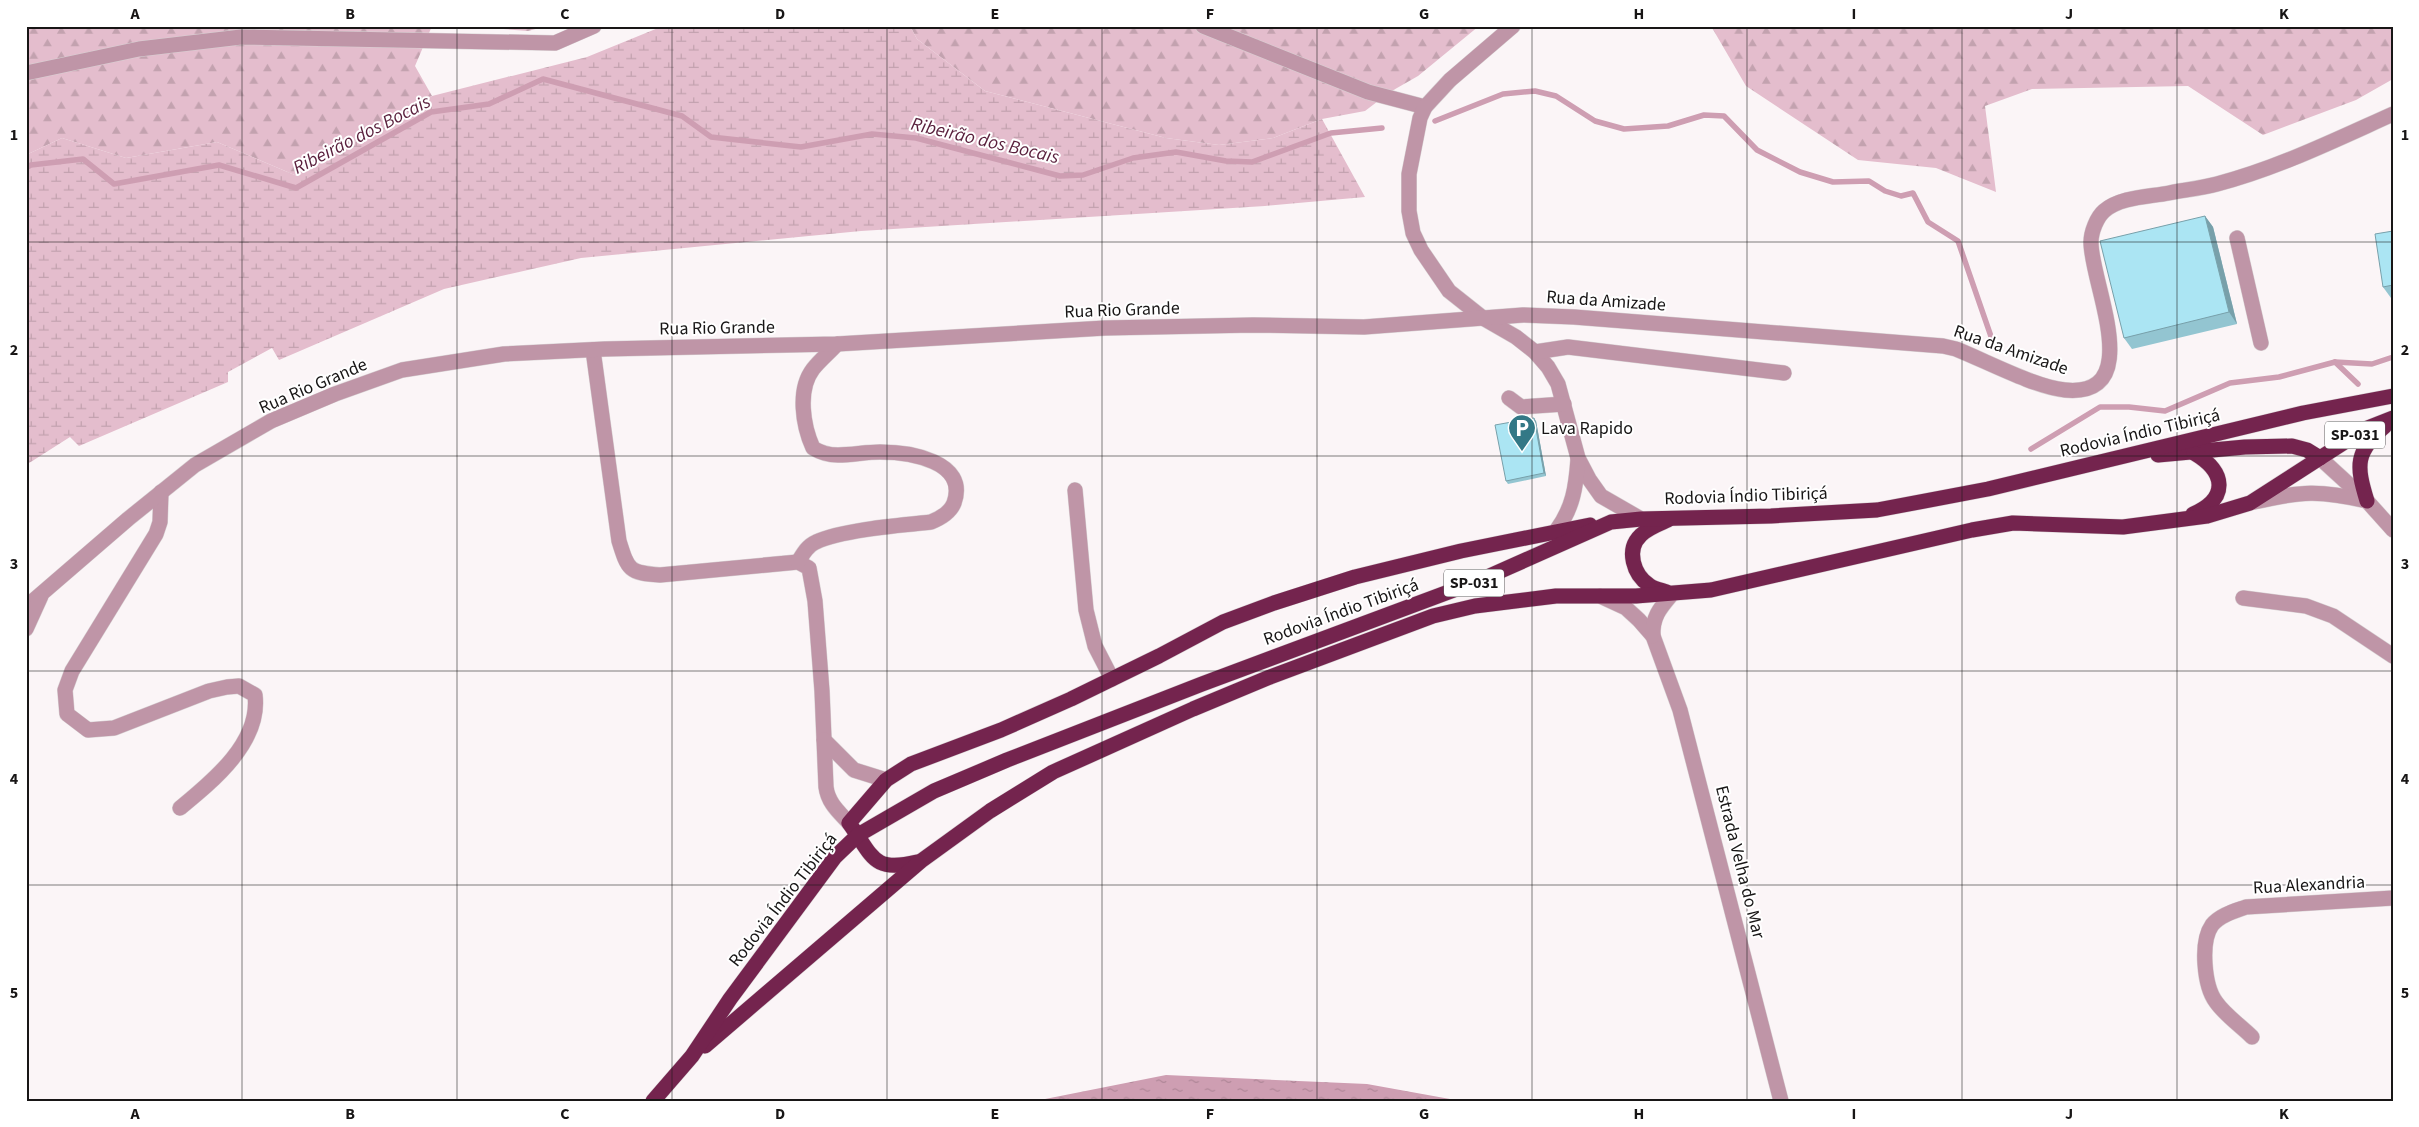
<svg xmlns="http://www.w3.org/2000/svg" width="2419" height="1127" viewBox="0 0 2419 1127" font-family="'Source Sans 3',sans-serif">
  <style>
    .forest { fill: url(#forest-firs) }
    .wetland { fill: url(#wetland-marsh) }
    .water { fill: url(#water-ripples) }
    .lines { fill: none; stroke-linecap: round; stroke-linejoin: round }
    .stream { stroke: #ce9eb2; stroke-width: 5.5 }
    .minor-casing { stroke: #d7d1d3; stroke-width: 16 }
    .highway-casing { stroke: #d7d1d3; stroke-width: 16 }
    .minor { stroke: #bf95a7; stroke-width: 15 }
    .highway { stroke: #74244e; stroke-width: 15 }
    .wall { fill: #93c5d1 }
    .shaded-wall { fill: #78a0aa }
    .building { fill: #abe5f3; stroke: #78a0aa }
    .grid { fill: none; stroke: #181616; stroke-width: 1; stroke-opacity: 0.55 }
    .labels { text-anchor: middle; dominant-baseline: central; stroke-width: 4; stroke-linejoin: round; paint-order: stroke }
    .shield { fill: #fff; stroke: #5d5c5c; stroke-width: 1 }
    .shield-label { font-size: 16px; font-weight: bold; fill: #181616 }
    .street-label { font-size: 18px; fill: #181616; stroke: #fff }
    .poi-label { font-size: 18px; fill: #181616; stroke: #fff; text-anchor: start }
    .water-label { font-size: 19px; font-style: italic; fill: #591f3c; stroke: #fff }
    .neatline { fill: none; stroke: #181616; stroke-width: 2 }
    .grid-label { font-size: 16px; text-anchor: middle; font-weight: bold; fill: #181616 }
  </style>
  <defs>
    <pattern id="forest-firs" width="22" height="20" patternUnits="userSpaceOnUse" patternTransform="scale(1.25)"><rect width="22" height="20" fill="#e4bdcd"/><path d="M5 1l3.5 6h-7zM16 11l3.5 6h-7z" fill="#c3a2af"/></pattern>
    <pattern id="wetland-marsh" width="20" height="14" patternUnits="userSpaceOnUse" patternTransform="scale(1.25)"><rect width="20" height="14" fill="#e4bdcd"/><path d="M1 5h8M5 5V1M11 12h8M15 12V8" fill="none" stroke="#c3a2af"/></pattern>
    <pattern id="water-ripples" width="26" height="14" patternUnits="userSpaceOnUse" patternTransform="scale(1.25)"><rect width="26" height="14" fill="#ce9eb2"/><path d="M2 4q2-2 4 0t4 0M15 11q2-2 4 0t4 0" fill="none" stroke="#b08798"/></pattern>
  </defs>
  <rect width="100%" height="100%" fill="#fbf5f7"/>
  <g class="forest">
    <path d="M26 26H432L415 66 432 96 297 176 217 142 126 158 62 138 26 155Z"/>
    <path d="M465 26H547L528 31Z"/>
    <path d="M910 26H1479L1418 76 1390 92 1365 111 1322 119 1273 138 1219 145 1166 138 985 91 917 39Z"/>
    <path d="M1711 26H2393V79L2356 100 2263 135 2188 86 2032 89 1985 106 1996 192 1936 168 1858 160 1746 86Z"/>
  </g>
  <path class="wetland" d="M663 26H910L917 39 985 91 1166 138 1219 145 1273 138 1322 119 1365 197 1265 206 861 231 581 258 444 289 279 360 272 348 228 372V382L79 446 70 437 26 465V155L62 138 126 158 217 142 297 176 432 96 587 57Z"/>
  <path class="water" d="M1166 1075 1367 1084 1461 1101H1035Z"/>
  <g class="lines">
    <g class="stream">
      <path d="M1435 121 1503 94 1535 91 1556 96 1595 121 1624 129 1668 126 1704 115 1724 116 1757 150 1800 172 1833 182 1869 181 1885 191 1901 196 1913 193 1928 222 1958 241 1995 348"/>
      <path d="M26 168 31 165 83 159 114 184 219 165 296 188 431 112 489 104 543 79 682 116 711 137 801 147 872 134 916 138 1060 176 1083 175 1133 158 1176 152 1226 161 1252 162 1331 133 1382 128"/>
      <path d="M2335 362 2358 384"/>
      <path d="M2031 449 2100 407H2129L2165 411 2230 383 2279 377 2335 362 2372 364 2393 357"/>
    </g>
    <g class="minor-casing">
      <g id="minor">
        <path d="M1203 26 1368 92 1425 107"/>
        <path d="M1513 26 1450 80 1425 107 1420 118 1409 174V211L1413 233 1421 250 1449 291 1483 318 1516 337 1535 352 1548 367 1558 384 1578 458 1589 479 1601 496 1641 519"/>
        <path d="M26 73 139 49 241 37 555 43 594 26"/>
        <path d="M2237 238 2261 343"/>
        <path d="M593 350 619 541C628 570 629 573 660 575L798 562 809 568 815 601 822 691 826 787C828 803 839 812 849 823"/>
        <path d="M1535 352 1568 347 1784 373"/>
        <path d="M1509 398 1521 407 1564 404"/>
        <path d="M2320 458 2367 501 2393 530"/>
        <path d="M1075 490 1086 610 1095 646 1112 679"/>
        <path d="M161 492 160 522 156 534 72 671 65 690 67 714 88 730 114 728 209 691 227 687 239 686 255 695C261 742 213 781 180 808"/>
        <path d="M2254 502C2301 491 2320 490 2367 501"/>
        <path d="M1556 531C1573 508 1576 487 1578 459"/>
        <path d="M798 562C803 554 807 546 816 542 841 530 902 525 931 522 941 518 950 513 954 503 969 461 909 452 880 452 866 452 852 455 838 455 828 455 821 453 813 448 803 426 797 390 813 369 820 360 830 352 837 344"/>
        <path d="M1600 596 1626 608 1639 620 1653 636 1680 710 1781 1101"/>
        <path d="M2243 598 2306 606 2333 616 2393 656"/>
        <path d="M26 607 128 519 195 465 271 421 335 394 402 370 504 354 605 349 837 344 1105 328 1253 325 1364 327 1523 315 1574 317 1943 346 1956 349C1986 361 2035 387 2065 390 2148 398 2090 281 2091 242 2091 232 2097 217 2104 211 2120 197 2148 197 2169 193 2185 190 2202 188 2217 184 2278 168 2335 140 2393 114"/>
        <path d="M26 629 41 596"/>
        <path d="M1653 636C1652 617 1660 608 1672 594"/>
        <path d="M824 740 854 770 886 780"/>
        <path d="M2252 1037C2241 1026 2225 1015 2216 1002 2204 986 2200 942 2212 925 2220 915 2235 911 2246 907L2393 898"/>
      </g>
    </g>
    <g class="highway-casing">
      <g id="highway">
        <path d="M2158 455 2245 447 2292 446 2307 450 2320 458"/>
        <path d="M2367 501C2356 465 2355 452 2385 426"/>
        <path d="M2193 514C2229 498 2226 472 2194 453"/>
        <path d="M1667 592C1661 590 1654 589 1649 585 1634 575 1625 550 1641 535 1648 528 1659 524 1668 520"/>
        <path d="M917 862C872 873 873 856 849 823L886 780 911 764 1001 730 1071 699 1159 656 1223 622 1274 603 1355 577 1461 551 1590 525"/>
        <path d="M705 1046 921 861 990 811 1053 772 1193 709 1270 677 1433 616 1475 606 1556 596H1636L1711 590 1972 530 2013 523 2123 527 2207 516 2250 503 2365 429 2393 418"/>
        <path d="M653 1101 692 1056 730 999 835 857 858 835 934 791 1007 760 1202 684 1478 581 1611 522 1641 519 1771 516 1877 510 1988 489 2303 413 2393 396"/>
      </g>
    </g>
    <use href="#minor" class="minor"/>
    <use href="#highway" class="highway"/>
  </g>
  <g class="wall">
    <path d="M2205 216 2213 227 2237 324 2132 349 2124 338Z"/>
    <path d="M2393 231V298H2391L2383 287Z"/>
    <path d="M1536 421 1546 476 1508 484 1506 481Z"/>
  </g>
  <g class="shaded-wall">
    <path d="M2205 216 2213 227 2237 324 2229 312Z"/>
    <path d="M1534 418 1536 421 1546 476 1544 473Z"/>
  </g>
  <g class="building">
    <path d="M2205 216 2229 312 2124 338 2100 241Z"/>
    <path d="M2393 231V285L2383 287 2375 234Z"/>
    <path d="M1534 418 1544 473 1506 481 1495 425Z"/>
  </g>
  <path class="grid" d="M242 26V1101M457 26V1101M672 26V1101M887 26V1101M1102 26V1101M1317 26V1101M1532 26V1101M1747 26V1101M1962 26V1101M2177 26V1101M26 242H2393M26 456H2393M26 671H2393M26 885H2393"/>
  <defs>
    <g id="parking-pin" transform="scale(1.4375)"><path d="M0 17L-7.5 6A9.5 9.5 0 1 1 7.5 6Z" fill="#337886" stroke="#fff"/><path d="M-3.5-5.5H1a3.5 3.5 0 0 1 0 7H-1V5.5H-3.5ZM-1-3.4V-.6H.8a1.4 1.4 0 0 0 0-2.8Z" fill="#fff"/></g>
  </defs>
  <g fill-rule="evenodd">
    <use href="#parking-pin" x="1522" y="428"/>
  </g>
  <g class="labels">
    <g class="shield">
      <rect x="2325" y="421.5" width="60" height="27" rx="4"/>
      <rect x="1444" y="569.5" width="60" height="27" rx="4"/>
    </g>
    <g class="shield-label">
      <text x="2355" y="435">SP-031</text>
      <text x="1474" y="583">SP-031</text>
    </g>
    <g class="street-label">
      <text transform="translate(1606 301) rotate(4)">Rua da Amizade</text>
      <text transform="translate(1122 310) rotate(-2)">Rua Rio Grande</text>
      <text transform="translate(717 328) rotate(-1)">Rua Rio Grande</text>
      <text transform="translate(2011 350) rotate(19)">Rua da Amizade</text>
      <text transform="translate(313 386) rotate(-23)">Rua Rio Grande</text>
      <text transform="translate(2140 433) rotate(-13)">Rodovia Índio Tibiriçá</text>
      <text transform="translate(1746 496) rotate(-2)">Rodovia Índio Tibiriçá</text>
      <text transform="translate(1341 612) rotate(-20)">Rodovia Índio Tibiriçá</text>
      <text transform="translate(1740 862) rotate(76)">Estrada Velha do Mar</text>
      <text transform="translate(2309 885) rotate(-3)">Rua Alexandria</text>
      <text transform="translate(783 900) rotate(-52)">Rodovia Índio Tibiriçá</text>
    </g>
    <g class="poi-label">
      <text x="1541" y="428">Lava Rapido</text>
    </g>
    <g class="water-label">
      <text transform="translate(362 135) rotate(-27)">Ribeirão dos Bocais</text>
      <text transform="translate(985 141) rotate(13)">Ribeirão dos Bocais</text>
    </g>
  </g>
  <rect width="2419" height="1127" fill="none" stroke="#ffffff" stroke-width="55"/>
  <rect x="28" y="28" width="2364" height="1072" class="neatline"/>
  <g class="grid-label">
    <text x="135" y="19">A</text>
    <text x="350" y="19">B</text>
    <text x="565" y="19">C</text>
    <text x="780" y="19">D</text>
    <text x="995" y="19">E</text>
    <text x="1210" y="19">F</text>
    <text x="1424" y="19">G</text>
    <text x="1639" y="19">H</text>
    <text x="1854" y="19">I</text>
    <text x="2069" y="19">J</text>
    <text x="2284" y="19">K</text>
    <text x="14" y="140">1</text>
    <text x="2405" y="140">1</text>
    <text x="14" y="355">2</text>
    <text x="2405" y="355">2</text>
    <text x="14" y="569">3</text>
    <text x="2405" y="569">3</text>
    <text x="14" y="784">4</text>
    <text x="2405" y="784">4</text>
    <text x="14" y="998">5</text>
    <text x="2405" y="998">5</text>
    <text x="135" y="1119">A</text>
    <text x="350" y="1119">B</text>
    <text x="565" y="1119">C</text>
    <text x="780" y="1119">D</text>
    <text x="995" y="1119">E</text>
    <text x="1210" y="1119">F</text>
    <text x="1424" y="1119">G</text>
    <text x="1639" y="1119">H</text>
    <text x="1854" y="1119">I</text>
    <text x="2069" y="1119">J</text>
    <text x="2284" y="1119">K</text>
  </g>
</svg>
